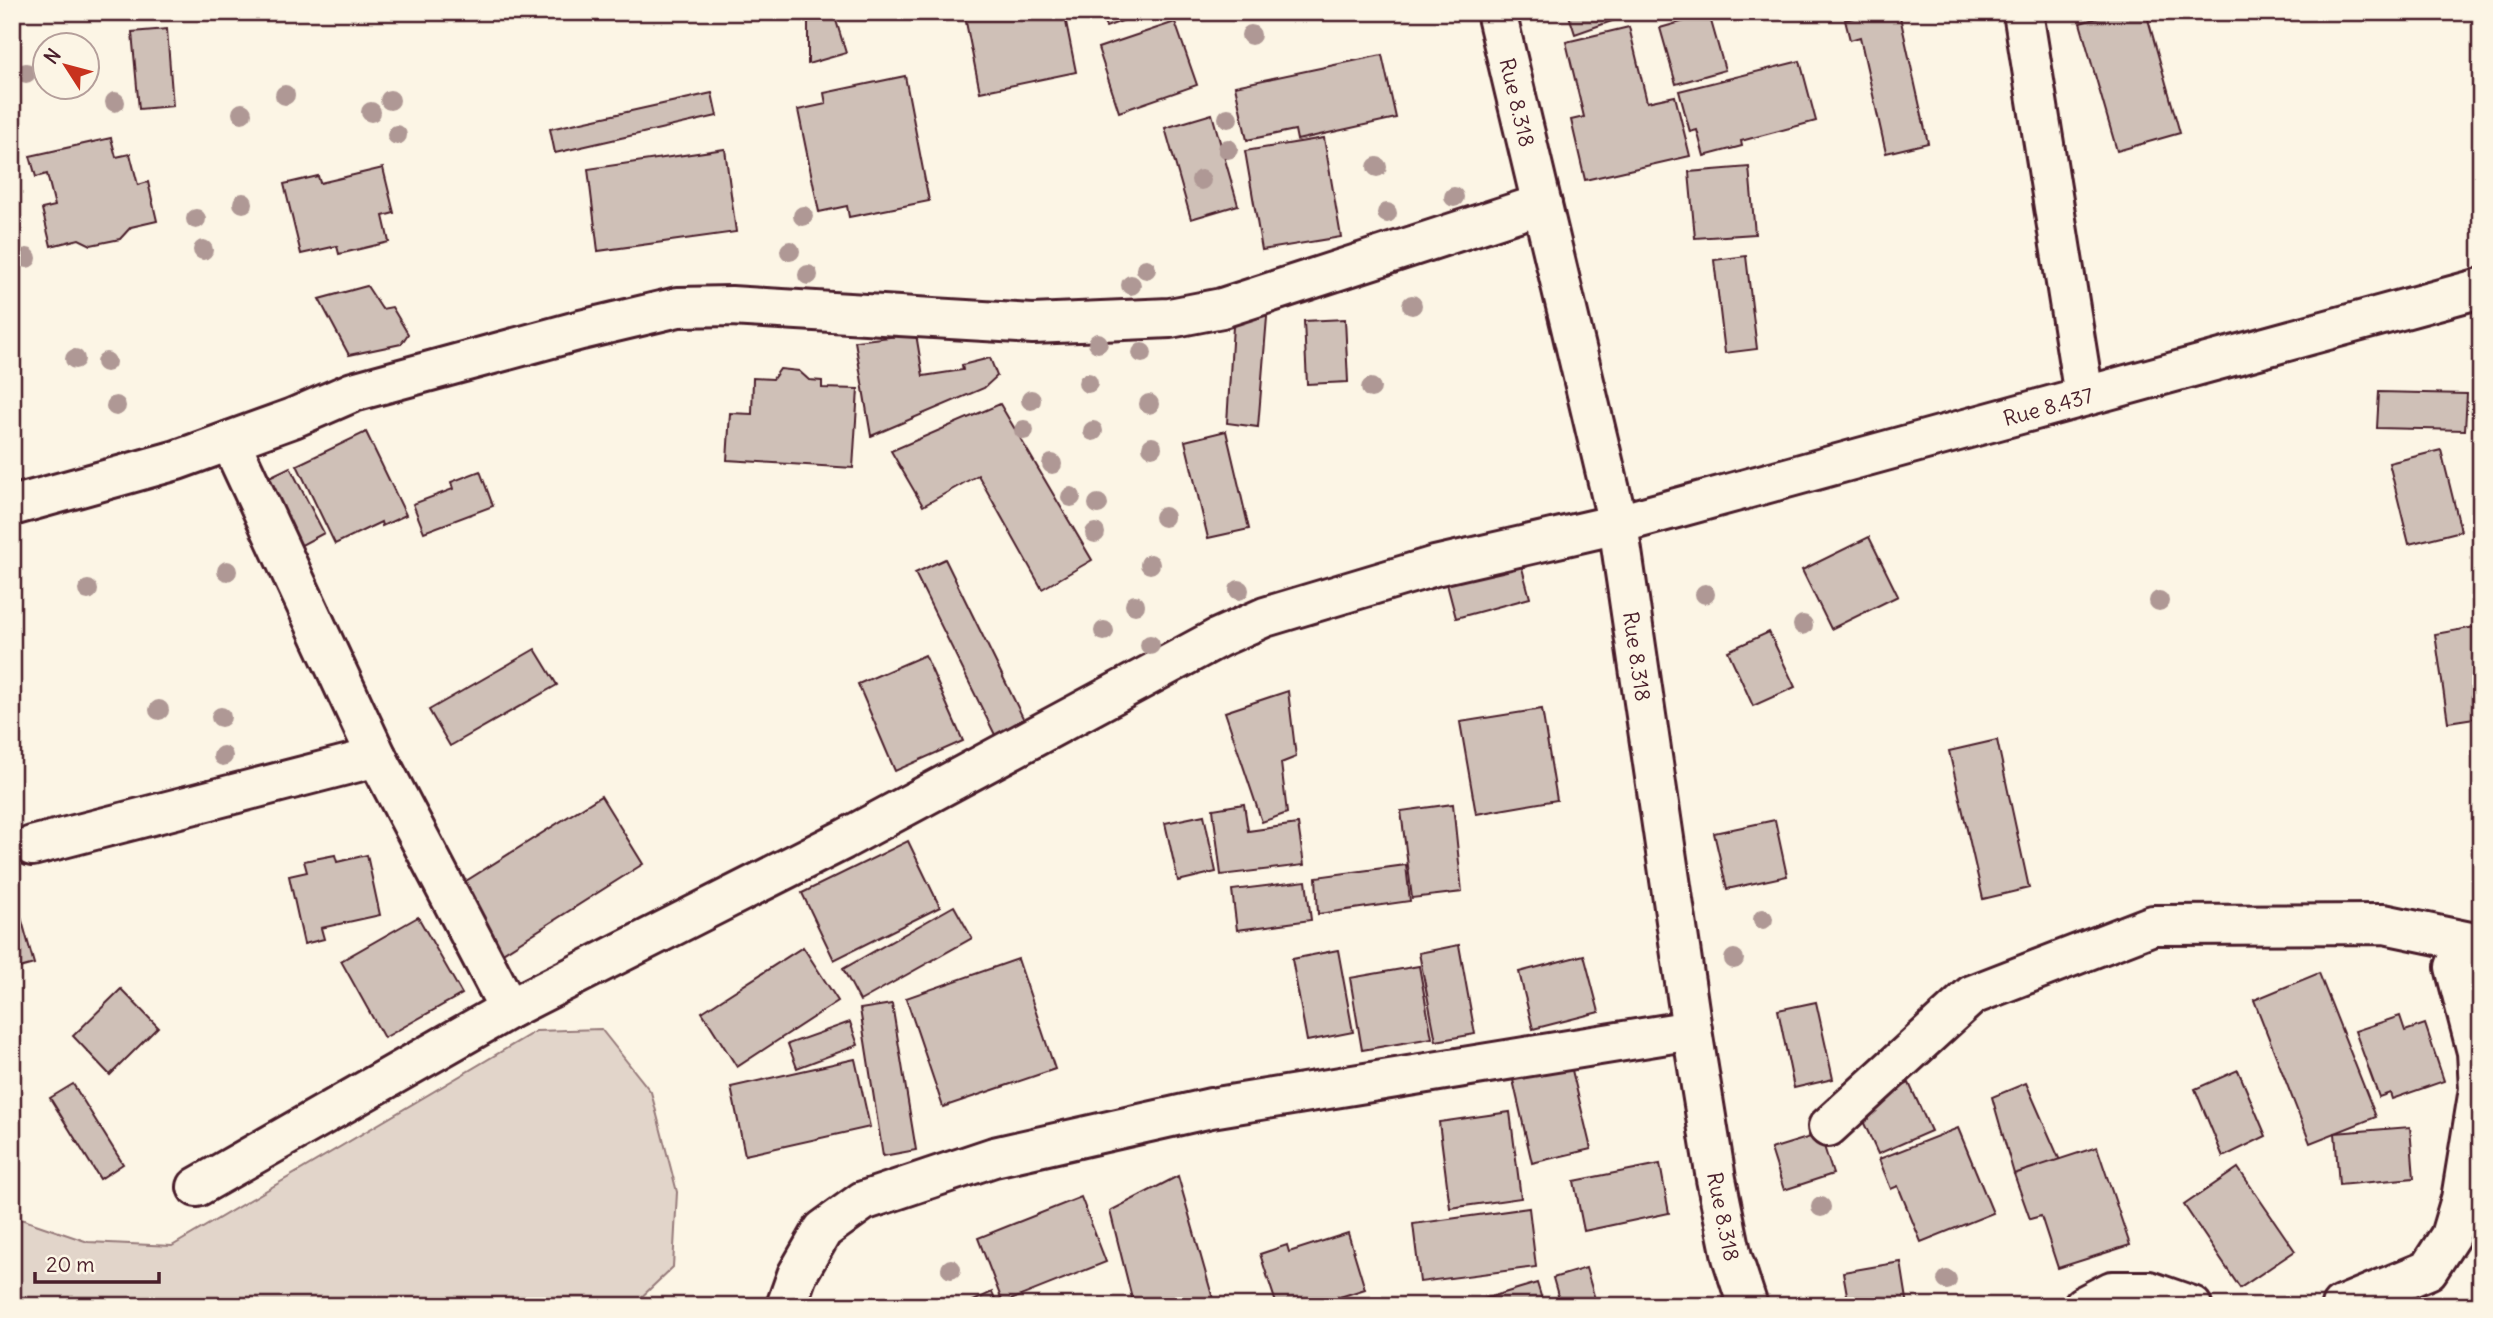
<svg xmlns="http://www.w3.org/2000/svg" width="2493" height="1318" viewBox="0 0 2493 1318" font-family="Delius,sans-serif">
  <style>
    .green { fill: #e2d5ca; stroke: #967a7a; stroke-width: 2 }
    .building { fill: #cfc0b7; stroke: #4a1f2b; stroke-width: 2 }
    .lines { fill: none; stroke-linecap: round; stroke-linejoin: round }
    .minor-casing { stroke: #4a1f2b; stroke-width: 44 }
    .major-casing { stroke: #4a1f2b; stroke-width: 44 }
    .minor { stroke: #fcf5e5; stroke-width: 38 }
    .major { stroke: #fcf5e5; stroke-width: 38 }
    .tree { fill: #af9895 }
    .labels { text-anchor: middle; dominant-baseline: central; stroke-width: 5; stroke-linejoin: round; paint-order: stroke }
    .street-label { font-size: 21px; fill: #4a1f2b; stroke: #fcf5e5 }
  </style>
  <rect width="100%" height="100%" fill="#fcf5e5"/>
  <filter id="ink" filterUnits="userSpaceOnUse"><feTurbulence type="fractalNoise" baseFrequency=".0143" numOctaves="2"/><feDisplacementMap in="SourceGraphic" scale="14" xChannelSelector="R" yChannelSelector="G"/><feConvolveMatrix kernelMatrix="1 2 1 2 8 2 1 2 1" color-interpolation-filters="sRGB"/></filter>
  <g filter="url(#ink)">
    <path class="green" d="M601 1029 651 1092 677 1192 673 1267 632 1306H12V1216L88 1242 172 1246 536 1031Z"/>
    <g class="building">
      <path d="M808 12H849L835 17 846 53 808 64Z"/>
      <path d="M964 12H1064L1076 72 980 92Z"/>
      <path d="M1100 12H1146L1106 27Z"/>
      <path d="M1568 12H1625L1626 16 1575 34Z"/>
      <path d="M1852 12H1899L1928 143 1886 153 1860 37 1850 40 1845 20 1853 18Z"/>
      <path d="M2119 12H2146L2180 133 2117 151 2080 23Z"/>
      <path d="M1709 14 1725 70 1676 84 1660 28Z"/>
      <path d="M1175 22 1197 85 1119 112 1098 48Z"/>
      <path d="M1629 27 1647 102 1675 96 1690 156 1585 180 1571 120 1584 117 1566 42Z"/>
      <path d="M167 29 173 106 139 109 132 32Z"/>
      <path d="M1382 55 1396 118 1297 140 1295 130 1247 140 1235 86Z"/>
      <path d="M1800 61 1816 121 1741 141 1742 146 1704 156 1697 130 1690 132 1679 91Z"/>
      <path d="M905 76 929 201 849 217 847 206 819 212 798 110 826 104 824 93Z"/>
      <path d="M712 93 717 116 555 153 550 129Z"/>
      <path d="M1212 114 1238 205 1191 219 1165 128Z"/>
      <path d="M111 138 116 157 130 154 138 185 148 182 157 221 131 227 120 239 91 245 79 239 51 246 42 209 55 206 47 174 36 177 30 156Z"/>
      <path d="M1324 138 1341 237 1262 250 1245 151Z"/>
      <path d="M725 149 736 232 598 251 588 169Z"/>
      <path d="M1749 167 1755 234 1695 238 1689 172Z"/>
      <path d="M383 168 394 213 383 216 389 242 339 254 337 246 301 254 284 184 318 176 320 183Z"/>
      <path d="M1746 256 1757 349 1725 353 1714 260Z"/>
      <path d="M367 286 382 309 392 307 408 334 401 344 349 355 319 299Z"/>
      <path d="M1268 305 1258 427 1227 423 1234 310Z"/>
      <path d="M1345 319 1348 382 1307 384 1304 321Z"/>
      <path d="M916 334 923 376 963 370 962 365 990 358 997 376 984 388 871 436 855 341Z"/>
      <path d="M780 369 799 371 809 380 822 381V388L858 389 853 468 727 460 730 413 752 414 753 378 773 379Z"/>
      <path d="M2379 392 2467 394 2465 430 2377 428Z"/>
      <path d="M1000 404 1092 560 1042 589 978 475 923 506 891 451Z"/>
      <path d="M1226 431 1249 529 1208 538 1185 441Z"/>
      <path d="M366 432 406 515 382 526 381 522 335 544 297 465Z"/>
      <path d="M2441 450 2461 531 2409 544 2389 463Z"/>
      <path d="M290 467 324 533 298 547 263 480Z"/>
      <path d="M480 471 493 506 424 532 413 504 453 489 451 482Z"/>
      <path d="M1869 537 1898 596 1831 629 1802 570Z"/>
      <path d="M1517 549 1530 598 1456 618 1443 569Z"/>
      <path d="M945 559 1029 730 1000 745 915 573Z"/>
      <path d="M2481 626V717L2448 722 2435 634Z"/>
      <path d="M1769 632 1795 687 1753 706 1728 651Z"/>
      <path d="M535 649 557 685 450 746 429 710Z"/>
      <path d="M925 655 963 741 895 771 858 684Z"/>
      <path d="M1288 691 1296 757 1281 763 1287 813 1262 822 1225 712Z"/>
      <path d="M1542 709 1557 800 1476 814 1460 722Z"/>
      <path d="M1997 740 2029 888 1983 899 1949 751Z"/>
      <path d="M601 796 643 864 501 954 458 886Z"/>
      <path d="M1244 804 1248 831 1298 824 1304 865 1221 875 1213 809Z"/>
      <path d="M1453 804 1462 892 1412 898 1401 811Z"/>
      <path d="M1204 815 1216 872 1178 881 1165 823Z"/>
      <path d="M1775 820 1787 876 1727 889 1714 833Z"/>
      <path d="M908 841 940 907 834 960 802 893Z"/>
      <path d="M335 855 337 862 367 855 380 915 321 928 324 939 304 944 289 876 307 872 304 861Z"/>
      <path d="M1406 865 1410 901 1318 914 1316 877Z"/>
      <path d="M1306 881 1311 920 1237 930 1232 890Z"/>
      <path d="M12 892H14L34 964 12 970Z"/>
      <path d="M954 906 972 938 860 1001 843 969Z"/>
      <path d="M418 917 462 994 384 1038 341 961Z"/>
      <path d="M1459 945 1475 1034 1436 1041 1419 953Z"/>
      <path d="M803 947 838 1001 737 1067 702 1012Z"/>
      <path d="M1338 950 1353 1032 1307 1041 1292 959Z"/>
      <path d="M1584 955 1599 1012 1533 1029 1519 972Z"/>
      <path d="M1018 959 1055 1069 943 1107 906 998Z"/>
      <path d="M1419 966 1432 1038 1362 1050 1350 978Z"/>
      <path d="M2319 973 2376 1117 2310 1143 2254 1000Z"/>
      <path d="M121 989 158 1027 110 1075 73 1036Z"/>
      <path d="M1816 1002 1833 1079 1794 1088 1778 1010Z"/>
      <path d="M892 1004 916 1150 883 1156 860 1009Z"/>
      <path d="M2400 1016 2405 1031 2425 1024 2444 1081 2392 1099 2390 1093 2379 1097 2355 1031Z"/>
      <path d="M850 1022 858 1045 797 1068 788 1044Z"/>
      <path d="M855 1059 870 1127 745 1155 731 1087Z"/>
      <path d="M1571 1066 1591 1149 1532 1163 1513 1080Z"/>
      <path d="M2238 1070 2266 1136 2223 1157 2195 1089Z"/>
      <path d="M1909 1083 1931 1131 1878 1154 1857 1108Z"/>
      <path d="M2026 1083 2065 1172 2014 1174 1992 1097Z"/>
      <path d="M73 1084 123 1164 100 1179 50 1098Z"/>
      <path d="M1510 1112 1521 1198 1450 1208 1439 1122Z"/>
      <path d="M2410 1127 2414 1178 2339 1185 2335 1133Z"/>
      <path d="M1958 1128 1993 1213 1921 1242 1898 1186 1891 1189 1879 1159Z"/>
      <path d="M1820 1134 1833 1174 1784 1190 1771 1149Z"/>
      <path d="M2097 1147 2130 1245 2058 1268 2041 1216 2030 1219 2014 1174Z"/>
      <path d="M1660 1164 1669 1213 1584 1231 1574 1181Z"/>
      <path d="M2238 1168 2295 1251 2240 1288 2184 1205Z"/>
      <path d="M1178 1176 1215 1306H1134L1110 1211Z"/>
      <path d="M1081 1197 1106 1262 1003 1303 978 1238Z"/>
      <path d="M1529 1208 1536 1267 1420 1282 1413 1224Z"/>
      <path d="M1348 1233 1365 1289 1312 1306H1277L1260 1254 1287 1245 1289 1252Z"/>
      <path d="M1901 1262 1908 1306H1849L1843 1272Z"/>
      <path d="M1586 1268 1597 1306H1561L1553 1278Z"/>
      <path d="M1537 1283 1544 1306H1461Z"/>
      <path d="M992 1292 998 1306H963Z"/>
    </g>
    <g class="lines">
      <g class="minor-casing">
        <g id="minor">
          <path d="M2023 12 2084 396"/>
          <path d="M230 441 377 757 509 1009"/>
          <path d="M12 506 177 460 293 418 353 392 581 330 678 307 731 306 1033 324 1170 318 1222 308 1542 204"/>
          <path d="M32 846 377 757"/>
          <path d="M1828 1127 1972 995 2153 925 2384 924 2480 944"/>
          <path d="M197 1187 509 1009 843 840 1218 638 1265 617 1435 566 1618 524"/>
          <path d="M786 1306 797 1275 823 1230 863 1201 994 1157 1211 1108 1692 1030"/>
          <path d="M2083 1306 2112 1291H2149L2192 1306"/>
          <path d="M2341 1306 2428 1270 2450 1236 2461 1199 2479 1089 2477 1052 2455 967 2461 953 2481 943"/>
        </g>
      </g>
      <g class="major-casing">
        <g id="major">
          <path id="s1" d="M1496 12 1618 524 1692 1030 1716 1179 1732 1257 1748 1306"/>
          <path id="s2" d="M1618 524 2481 288"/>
        </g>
      </g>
      <use href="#minor" class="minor"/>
      <use href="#major" class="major"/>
    </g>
    <g class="tree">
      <circle cx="1251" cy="35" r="10"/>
      <circle cx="26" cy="73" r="10"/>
      <circle cx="285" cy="95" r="10"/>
      <circle cx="390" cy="100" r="10"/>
      <circle cx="115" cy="102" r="10"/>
      <circle cx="371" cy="112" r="10"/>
      <circle cx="242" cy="113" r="10"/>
      <circle cx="1228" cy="118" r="10"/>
      <circle cx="397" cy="135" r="10"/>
      <circle cx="1228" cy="149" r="10"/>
      <circle cx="1377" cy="167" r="10"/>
      <circle cx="1201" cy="180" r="10"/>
      <circle cx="1454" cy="197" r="10"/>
      <circle cx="243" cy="203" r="10"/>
      <circle cx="1387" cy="213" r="10"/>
      <circle cx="803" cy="216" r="10"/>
      <circle cx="196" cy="219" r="10"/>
      <circle cx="203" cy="250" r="10"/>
      <circle cx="790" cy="251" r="10"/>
      <circle cx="27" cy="258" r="10"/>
      <circle cx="1146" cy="269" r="10"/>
      <circle cx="808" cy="275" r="10"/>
      <circle cx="1131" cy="285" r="10"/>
      <circle cx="1412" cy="305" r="10"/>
      <circle cx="1098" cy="343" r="10"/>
      <circle cx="1142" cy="353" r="10"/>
      <circle cx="75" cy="359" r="10"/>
      <circle cx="106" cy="362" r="10"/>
      <circle cx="1088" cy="383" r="10"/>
      <circle cx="1371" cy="388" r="10"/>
      <circle cx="1031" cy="400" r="10"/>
      <circle cx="1149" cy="404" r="10"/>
      <circle cx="116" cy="406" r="10"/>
      <circle cx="1024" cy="430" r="10"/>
      <circle cx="1093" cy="431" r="10"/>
      <circle cx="1152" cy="447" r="10"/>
      <circle cx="1052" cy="464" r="10"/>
      <circle cx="1071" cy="497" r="10"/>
      <circle cx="1098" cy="504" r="10"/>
      <circle cx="1164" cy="517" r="10"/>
      <circle cx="1095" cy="533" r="10"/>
      <circle cx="1150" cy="564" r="10"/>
      <circle cx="227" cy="571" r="10"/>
      <circle cx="88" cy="590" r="10"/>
      <circle cx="1239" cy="590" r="10"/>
      <circle cx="1705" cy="594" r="10"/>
      <circle cx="2159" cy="601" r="10"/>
      <circle cx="1135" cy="605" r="10"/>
      <circle cx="1803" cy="625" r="10"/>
      <circle cx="1104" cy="631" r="10"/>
      <circle cx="1150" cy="645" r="10"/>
      <circle cx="159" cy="710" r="10"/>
      <circle cx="221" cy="717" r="10"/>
      <circle cx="223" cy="756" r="10"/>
      <circle cx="1763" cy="919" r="10"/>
      <circle cx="1734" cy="959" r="10"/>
      <circle cx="1821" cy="1207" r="10"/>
      <circle cx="951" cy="1269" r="10"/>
      <circle cx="1947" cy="1280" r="10"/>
    </g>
  </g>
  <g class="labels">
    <g class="street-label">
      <text stroke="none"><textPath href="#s1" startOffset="93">Rue 8.318</textPath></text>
      <text stroke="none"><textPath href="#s2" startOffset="446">Rue 8.437</textPath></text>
      <text stroke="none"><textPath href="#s1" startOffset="660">Rue 8.318</textPath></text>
      <text stroke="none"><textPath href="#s1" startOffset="1227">Rue 8.318</textPath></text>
    </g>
  </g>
  <rect width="2493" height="1318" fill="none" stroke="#fcf5e5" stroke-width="42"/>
  <rect x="21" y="21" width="2451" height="1276" fill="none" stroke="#4a1f2b" stroke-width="2.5" filter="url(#ink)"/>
  <g transform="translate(66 66) rotate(306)"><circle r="33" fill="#fcf5e5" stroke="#b59f9b" stroke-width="2"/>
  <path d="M0-5L12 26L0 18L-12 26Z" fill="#c8321e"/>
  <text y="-10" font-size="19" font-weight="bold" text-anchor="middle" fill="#4a1f2b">N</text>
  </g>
  <path d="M35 1272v10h124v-10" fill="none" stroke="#4a1f2b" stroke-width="3.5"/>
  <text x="46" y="1272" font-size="21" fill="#4a1f2b" stroke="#fcf5e5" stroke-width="5" paint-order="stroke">20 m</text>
</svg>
